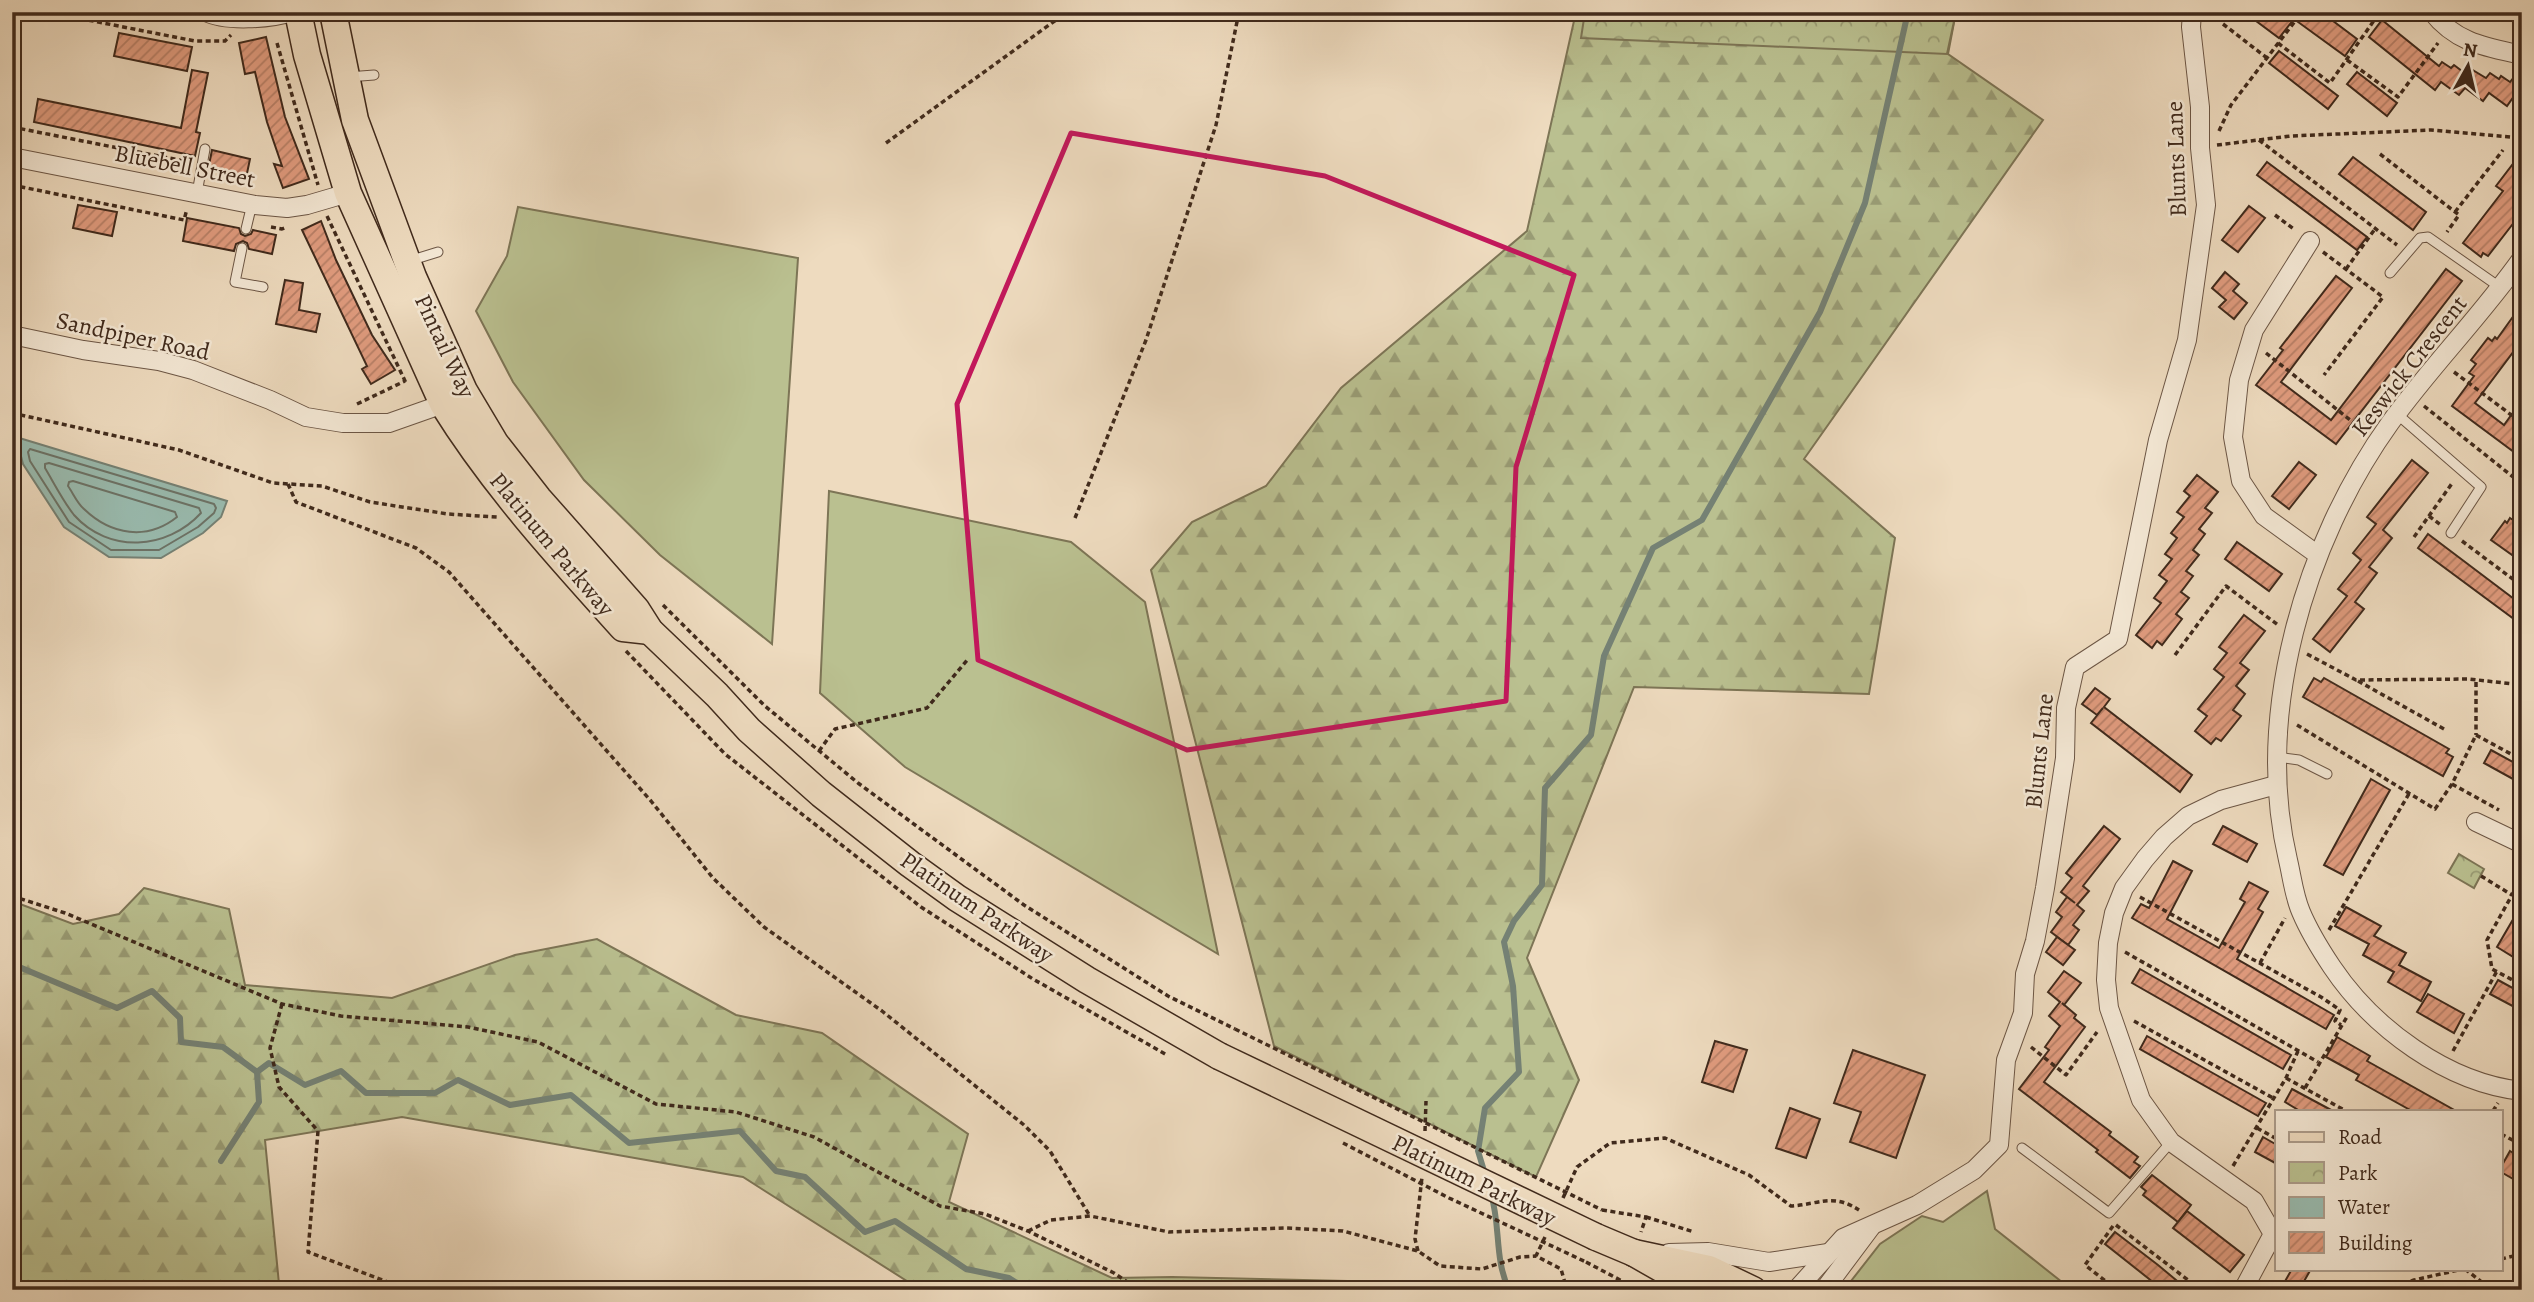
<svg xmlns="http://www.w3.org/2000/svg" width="2534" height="1302" viewBox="0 0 2534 1302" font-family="Alegreya,serif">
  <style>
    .green { fill: #bac090; stroke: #7d7556; stroke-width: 2 }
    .forest { fill: url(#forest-firs); stroke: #7d7556; stroke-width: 2 }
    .park { fill: url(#park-crowns); stroke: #7d7556; stroke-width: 2 }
    .water { fill: #99bbaf; stroke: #758174; stroke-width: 2 }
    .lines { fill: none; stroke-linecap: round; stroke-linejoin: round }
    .shore { stroke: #6c7266; stroke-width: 2 }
    .stream { stroke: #758174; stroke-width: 6 }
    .building { fill: url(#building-hatch); stroke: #402a1c; stroke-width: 2 }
    .service-casing { stroke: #6c5645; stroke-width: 11 }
    .minor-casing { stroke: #6c5645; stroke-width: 20 }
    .primary-casing { stroke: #402a1c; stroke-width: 29 }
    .path { stroke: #402a1c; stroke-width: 3.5; stroke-dasharray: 5 3.5; stroke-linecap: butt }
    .service { stroke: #f4e8d5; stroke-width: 9 }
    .minor { stroke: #f4e8d5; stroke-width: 18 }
    .primary { stroke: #eedbbf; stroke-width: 26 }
    .primary-bridge-casing { stroke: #402a1c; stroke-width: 29; stroke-linecap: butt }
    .path-bridge { stroke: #402a1c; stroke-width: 3.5; stroke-dasharray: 5 3.5; stroke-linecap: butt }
    .primary-bridge { stroke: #eedbbf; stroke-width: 26 }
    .marked { fill: none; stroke: #c2185b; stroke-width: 5; stroke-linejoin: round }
    .labels { text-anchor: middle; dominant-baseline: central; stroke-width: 5; stroke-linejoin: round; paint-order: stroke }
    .street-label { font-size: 24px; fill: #402a1c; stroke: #f4e8d5 }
  </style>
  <defs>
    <pattern id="forest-firs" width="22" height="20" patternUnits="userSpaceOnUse" patternTransform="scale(1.75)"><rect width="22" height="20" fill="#bac090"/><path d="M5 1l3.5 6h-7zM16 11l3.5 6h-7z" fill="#999c75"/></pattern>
    <pattern id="park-crowns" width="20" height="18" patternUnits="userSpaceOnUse" patternTransform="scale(1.75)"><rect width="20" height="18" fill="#bac090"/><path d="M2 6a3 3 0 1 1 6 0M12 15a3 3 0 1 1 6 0" fill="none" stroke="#999c75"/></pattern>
    <pattern id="building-hatch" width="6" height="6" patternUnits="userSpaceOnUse" patternTransform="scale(1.75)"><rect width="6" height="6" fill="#e09b7e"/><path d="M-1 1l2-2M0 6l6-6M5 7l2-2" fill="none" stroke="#b77f66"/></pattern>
  </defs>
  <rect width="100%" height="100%" fill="#eedbbf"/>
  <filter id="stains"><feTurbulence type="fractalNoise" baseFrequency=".00286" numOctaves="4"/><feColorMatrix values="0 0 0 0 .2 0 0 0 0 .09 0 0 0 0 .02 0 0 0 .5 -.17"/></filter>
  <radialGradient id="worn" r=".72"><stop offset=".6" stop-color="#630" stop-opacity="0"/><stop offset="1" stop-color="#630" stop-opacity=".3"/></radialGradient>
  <g class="green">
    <path d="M518 207 798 258 772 644 660 555 584 480 513 382 476 311 507 256Z"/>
    <path d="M829 491 1071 542 1145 602 1218 954 905 767 820 693Z"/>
    <path d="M1987 1191 1995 1229 2072 1290H1844L1880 1244 1922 1216 1943 1222Z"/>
  </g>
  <g class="forest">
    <path d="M1576 12H1956L1948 54 2043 120 1804 459 1895 538 1869 694 1634 687 1527 958 1579 1080 1536 1177 1274 1046 1151 570 1192 522 1266 486 1341 388 1527 231Z"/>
    <path d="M144 888 229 909 245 985 392 998 515 955 597 939 736 1015 822 1033 968 1134 949 1202 1112 1278 1172 1277 1480 1284 1486 1290H921L743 1177 402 1117 265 1140 279 1284 302 1290H12V901L73 924 119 914Z"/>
  </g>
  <g class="park">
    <path d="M1585 12H1956L1947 54 1581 38Z"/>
    <path d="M2459 854 2484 869 2474 888 2448 873Z"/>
  </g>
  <path class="water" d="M16 437 227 501 221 517 203 533 161 558 109 557 64 527 23 464Z"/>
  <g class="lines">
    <g class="shore">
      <path d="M30 449 214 504 216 508 214 513 198 527 159 550H111L69 522 30 461 28 452Z"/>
      <path d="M49 463 199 508 201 513C167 550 109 554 74 515 63 501 54 483 45 468V464Z"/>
      <path d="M73 481 175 512 177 517C147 541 111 535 84 509 77 503 73 493 68 486L69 482Z"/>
    </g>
    <g class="stream">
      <path d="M12 964 117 1008 152 991 180 1018 181 1042 223 1047 257 1072 269 1063 305 1085 341 1071 366 1093H435L458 1080 510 1105 571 1095 629 1143 740 1131 776 1171 805 1177 865 1232 895 1221 966 1269 1009 1278 1028 1290"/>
      <path d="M221 1161 259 1102 257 1072"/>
      <path d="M1485 1174 1478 1151 1485 1108 1519 1072 1513 986 1504 942 1514 921 1542 885 1545 788 1591 735 1604 656 1653 548 1702 520 1820 312 1865 203 1908 12"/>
      <path d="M1491 1194C1501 1227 1494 1258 1509 1290"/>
    </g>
  </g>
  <g class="building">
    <path d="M2244 12H2321L2357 39 2345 56 2294 19 2279 38Z"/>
    <path d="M2382 20 2439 66 2442 62 2451 68 2454 65 2462 71 2466 66 2486 78 2490 73 2499 79 2501 76 2510 82 2522 67V107L2512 99 2507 106 2489 93 2483 101 2465 88 2459 95 2441 82 2435 90 2369 37Z"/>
    <path d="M119 33 192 47 187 71 114 56Z"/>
    <path d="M266 37 285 117 309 179 283 188 274 164 282 166 267 122 255 72 245 74 239 43Z"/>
    <path d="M2279 51 2338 96 2328 109 2269 63Z"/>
    <path d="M192 70 208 73 196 132 200 133 195 156 34 122 38 99 181 128Z"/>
    <path d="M2357 72 2397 103 2387 116 2347 84Z"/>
    <path d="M212 150 250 159 246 178 208 170Z"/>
    <path d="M2522 152V212L2488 256 2483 253 2481 257 2463 243 2503 191 2496 186Z"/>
    <path d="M2353 157 2426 212 2413 230 2339 174Z"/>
    <path d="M2267 162 2367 237 2357 250 2257 175Z"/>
    <path d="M78 205 117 212 112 236 73 228Z"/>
    <path d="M2249 206 2265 218 2238 252 2222 240Z"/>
    <path d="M187 218 239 228 241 234 245 236 251 234 253 230 276 235 272 254 249 249 247 243 243 241 236 244 234 251 183 241Z"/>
    <path d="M321 221 336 260 372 335 395 370 371 384 362 369 367 366 302 230Z"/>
    <path d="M2446 269 2462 281 2336 444 2256 385 2283 350 2280 348 2336 276 2352 288 2281 382 2331 420Z"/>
    <path d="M2225 272 2239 284 2233 291 2247 303 2234 319 2219 307 2226 300 2212 288Z"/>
    <path d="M285 280 303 283 299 310 320 314 316 332 276 324Z"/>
    <path d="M2522 304V357L2514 351 2475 403 2504 425 2522 400V458L2452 406 2474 376 2469 373 2476 364 2471 360 2488 338 2492 341 2495 337 2497 339Z"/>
    <path d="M2412 460 2428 473 2383 530 2392 538 2369 567 2377 573 2355 602 2364 609 2330 652 2313 639 2347 596 2338 589 2361 560 2353 553 2376 524 2367 517Z"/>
    <path d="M2299 462 2316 475 2289 509 2272 496Z"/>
    <path d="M2197 475 2218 492 2205 508 2212 513 2199 529 2205 534 2193 550 2199 555 2186 571 2193 576 2181 592 2189 598 2176 614 2182 619 2162 645 2157 641 2152 648 2136 635 2161 603 2154 598 2167 581 2159 575 2172 559 2165 554 2177 538 2171 533 2184 517 2177 512 2190 496 2184 491Z"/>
    <path d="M2510 518 2522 526V562L2491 540 2505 521 2507 523Z"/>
    <path d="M2428 534 2522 605V625L2418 548Z"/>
    <path d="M2237 542 2282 574 2269 591 2225 559Z"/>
    <path d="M2244 615 2265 631 2240 663 2249 670 2236 686 2245 694 2233 710 2241 716 2221 741 2216 738 2211 744 2195 731 2207 716 2198 709 2224 677 2214 669 2227 653 2219 647Z"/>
    <path d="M2314 678 2321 682 2324 678 2449 749 2446 753 2453 757 2443 776 2303 697Z"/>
    <path d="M2095 688 2110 699 2104 707 2192 775 2180 792 2091 723 2103 708 2097 715 2082 704Z"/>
    <path d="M2491 750 2522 767V784L2484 763Z"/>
    <path d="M2371 779 2390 790 2343 875 2324 865Z"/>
    <path d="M2104 826 2120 839 2083 886 2089 891 2077 905 2084 911 2073 925 2079 930 2068 945 2051 932 2062 917 2056 912 2067 897 2075 903 2061 892 2072 878 2066 873Z"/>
    <path d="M2223 826 2257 844 2247 862 2213 844Z"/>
    <path d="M2173 861 2192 871 2167 919 2219 948 2245 902 2240 899 2249 882 2268 892 2258 909 2263 912 2237 959 2334 1015 2326 1029 2132 918 2141 904 2149 908Z"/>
    <path d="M2522 904V946L2515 958 2497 947Z"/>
    <path d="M2346 907 2381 926 2374 936 2406 953 2399 965 2431 982 2421 1001 2388 982 2394 972 2363 955 2369 944 2335 926Z"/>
    <path d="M2057 937 2075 950 2063 965 2046 952Z"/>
    <path d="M2140 969 2291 1055 2283 1069 2132 983Z"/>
    <path d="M2064 971 2081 983 2064 1005 2062 1003 2076 1015 2074 1018 2085 1027 2044 1082 2111 1132 2109 1135 2138 1157 2134 1162 2140 1166 2130 1178 2096 1152 2098 1150 2019 1089 2049 1050 2045 1047 2060 1026 2049 1016 2060 1002 2048 992Z"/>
    <path d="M2498 980 2522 993V1011L2490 994Z"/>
    <path d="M2428 994 2464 1014 2454 1033 2417 1012Z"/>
    <path d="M2147 1036 2266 1103 2258 1116 2140 1049Z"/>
    <path d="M2337 1037 2370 1056 2367 1061 2456 1111H2412L2356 1080 2359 1075 2326 1057Z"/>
    <path d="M1715 1041 1747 1050 1733 1092 1702 1082Z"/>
    <path d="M1853 1050 1925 1075 1896 1158 1850 1142 1861 1112 1834 1103Z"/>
    <path d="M2292 1089 2333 1111H2300L2285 1102Z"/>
    <path d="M1790 1108 1820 1119 1806 1158 1776 1148Z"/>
    <path d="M2263 1137 2277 1145V1164L2255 1152Z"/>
    <path d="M2510 1151 2522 1158V1184L2501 1172V1167Z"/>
    <path d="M2152 1175 2191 1205 2178 1222 2143 1195 2146 1191 2141 1187Z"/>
    <path d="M2187 1211 2244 1255 2230 1272 2173 1228Z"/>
    <path d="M2115 1232 2158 1265 2188 1290H2163L2105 1244Z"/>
    <path d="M2292 1269H2311L2299 1290H2280Z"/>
  </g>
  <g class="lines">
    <g class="service-casing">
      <g id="service">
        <path d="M348 77 374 75"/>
        <path d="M197 193 205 149"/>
        <path d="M246 229 252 204"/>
        <path d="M242 248 235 282 263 287"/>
        <path d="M409 261 438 252"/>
        <path d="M2390 273 2420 238 2428 237 2501 288"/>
        <path d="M2397 414 2481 487 2451 533"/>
        <path d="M2277 757 2299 760 2327 774"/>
        <path d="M2022 1148 2109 1213 2171 1142"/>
      </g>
    </g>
    <g class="minor-casing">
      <g id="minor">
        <path d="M206 12C225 22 271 19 291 12"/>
        <path d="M2432 12C2456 43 2486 47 2522 55"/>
        <path d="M12 157 255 205 287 208 307 205 348 193"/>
        <path d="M2310 241 2254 330 2239 380 2233 437 2241 481 2264 516 2318 555"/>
        <path d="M2522 258C2481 316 2431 366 2390 423 2304 543 2254 715 2288 860 2292 877 2294 896 2301 912 2309 931 2320 949 2332 967 2373 1028 2447 1083 2522 1091"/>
        <path d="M12 335 83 350 159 361 193 370 270 400 306 417 343 423H389L443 404"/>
        <path d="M2476 822 2522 844"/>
        <path d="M1669 1253 1708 1252 1769 1262 1828 1253"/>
        <path d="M1796 1290 1843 1238 1917 1205 1974 1170 1999 1145 2006 1060 2023 1013 2025 974 2035 941 2045 888 2065 758 2066 708 2075 667 2118 639 2158 440 2187 340 2206 205 2200 148V107L2191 27 2192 12"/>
        <path d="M1824 1290 1871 1227"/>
        <path d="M2243 1290 2273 1234 2254 1201 2171 1142 2141 1100 2109 1008 2106 980 2108 943 2114 913 2124 888 2145 859 2164 837 2188 816 2221 800 2276 785"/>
      </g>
    </g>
    <g class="primary-casing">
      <g id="primary">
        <path d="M298 12 307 55 348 193 443 404C494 486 559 557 623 628L650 631"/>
        <path d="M333 12 355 120 413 277 464 391 495 443 538 498 636 609 650 631 717 695 749 730 821 794 910 864 957 898 1087 980 1219 1056"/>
        <path d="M1596 1237 1634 1253 1699 1290"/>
        <path d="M1634 1253 1709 1269 1753 1290"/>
      </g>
    </g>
    <g class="path">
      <path d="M47 12 195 41H225L231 35"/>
      <path d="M2223 24 2267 58"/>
      <path d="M277 43 318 185"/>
      <path d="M2278 43 2330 83 2380 12"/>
      <path d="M2347 60 2398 97 2438 43"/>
      <path d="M12 127 189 162"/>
      <path d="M2219 131 2231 105 2302 12"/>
      <path d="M2259 140 2397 245"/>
      <path d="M886 143 1067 12"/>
      <path d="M2217 145 2291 136 2431 130 2522 138"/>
      <path d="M2380 154 2459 215 2447 232"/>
      <path d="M12 185 184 220 187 209"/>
      <path d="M2455 212 2503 150"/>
      <path d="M2275 215 2295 230"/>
      <path d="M327 216 406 383"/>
      <path d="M271 227 282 229 287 227"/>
      <path d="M2323 252 2383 297 2324 375"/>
      <path d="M2346 269 2375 229"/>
      <path d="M2266 353 2364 431"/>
      <path d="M2454 372 2522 423"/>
      <path d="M357 404 405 381"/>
      <path d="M2424 406 2522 484"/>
      <path d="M12 413 179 450 273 483 322 486 370 502 448 514 497 517"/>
      <path d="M288 484 296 502 416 548 449 572 651 801 713 878 764 927 882 1011 1024 1125 1050 1151 1090 1216"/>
      <path d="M2522 505 2517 511 2522 514"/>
      <path d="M2429 516 2442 526"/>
      <path d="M1075 518 1146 340 1216 125 1239 12"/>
      <path d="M2414 537 2453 482"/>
      <path d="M2462 541 2522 586"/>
      <path d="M663 605 765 706 858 783 1024 905 1168 996 1235 1029"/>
      <path d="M626 651 725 754 921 907 1033 979 1167 1055"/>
      <path d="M2307 654 2356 680 2469 679 2522 685"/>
      <path d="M2175 655 2226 586 2278 625"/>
      <path d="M2358 681 2444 729"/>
      <path d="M2476 682V735"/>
      <path d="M2297 725 2435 809 2452 784 2476 735"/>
      <path d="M2476 735 2522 760"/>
      <path d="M819 751 835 729 927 708 968 659"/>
      <path d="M2452 784 2499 810"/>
      <path d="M2481 876 2512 895"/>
      <path d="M2522 877 2487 940 2492 969 2522 985"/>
      <path d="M12 896 65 913 282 1004 341 1016 468 1027 538 1042 656 1104 736 1112 814 1137 940 1206 985 1214 1028 1231 1114 1273 1139 1290"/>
      <path d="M2140 897 2321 997 2340 1010 2335 1021 2341 1025"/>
      <path d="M2329 930 2410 792"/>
      <path d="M2125 952 2318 1062"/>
      <path d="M2260 963 2285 918"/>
      <path d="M282 1004 270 1048 279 1087 318 1131 308 1252 409 1290"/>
      <path d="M2134 1021 2273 1098"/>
      <path d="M2031 1047 2066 1075 2097 1032"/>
      <path d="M2453 1051 2497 971"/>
      <path d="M2286 1078 2346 1111"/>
      <path d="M2305 1088 2348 1015"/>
      <path d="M2493 1111 2498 1103"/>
      <path d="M2257 1128 2277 1139"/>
      <path d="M1425 1131 1426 1101"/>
      <path d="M2501 1134 2522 1145"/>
      <path d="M2233 1166 2286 1078 2298 1051"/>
      <path d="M1563 1198 1577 1167 1610 1143 1665 1138 1749 1175 1791 1206C1821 1204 1832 1193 1859 1210"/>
      <path d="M1602 1210 1646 1217 1641 1232"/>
      <path d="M1646 1217 1694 1232"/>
      <path d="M2116 1225 2201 1290"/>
      <path d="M2113 1226 2085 1265 2117 1290"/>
      <path d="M1028 1231 1051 1220 1090 1216 1169 1232 1286 1228 1343 1231 1418 1251 1440 1266 1482 1269 1520 1257 1536 1256"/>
      <path d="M1545 1237 1536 1256 1561 1269 1567 1290"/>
      <path d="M1418 1251 1415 1239 1422 1177"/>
      <path d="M2501 1259 2522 1254"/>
      <path d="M1586 1262 1639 1290"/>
      <path d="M2465 1269 2492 1290"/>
      <path d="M2387 1290 2414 1280 2463 1269"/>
    </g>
    <use href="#service" class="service"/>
    <use href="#minor" class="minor"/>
    <use href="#primary" class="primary"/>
    <g class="primary-bridge-casing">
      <path id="primary-bridge" d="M1219 1056 1596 1237"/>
    </g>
    <g class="path-bridge">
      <path d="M1235 1029 1602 1210"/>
      <path d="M1343 1143 1449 1198 1586 1262"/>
    </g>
    <use href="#primary-bridge" class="primary-bridge"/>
  </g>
  <path class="marked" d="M1071 133 1325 176 1574 275 1516 467 1506 701 1187 750 978 660 957 404Z"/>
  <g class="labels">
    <g class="street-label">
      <text transform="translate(2176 159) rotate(-92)">Blunts Lane</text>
      <text transform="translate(185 166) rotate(11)">Bluebell Street</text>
      <text transform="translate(133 336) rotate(12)">Sandpiper Road</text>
      <text transform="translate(445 346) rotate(65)">Pintail Way</text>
      <text transform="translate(2409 366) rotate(-52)">Keswick Crescent</text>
      <text transform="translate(552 544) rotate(50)">Platinum Parkway</text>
      <text transform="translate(2039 751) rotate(-84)">Blunts Lane</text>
      <text transform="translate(977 907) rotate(34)">Platinum Parkway</text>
      <text transform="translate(1474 1180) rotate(26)">Platinum Parkway</text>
    </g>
  </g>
  <rect width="2534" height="1302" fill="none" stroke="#eedbbf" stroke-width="42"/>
  <rect x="14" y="14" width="2506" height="1274" fill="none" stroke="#402a1c" stroke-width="3.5"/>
  <rect x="21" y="21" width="2492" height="1260" fill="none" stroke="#402a1c" stroke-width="2"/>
  <rect x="2275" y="1110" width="228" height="161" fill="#f4e8d5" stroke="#ac9c8b" stroke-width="2"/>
  <rect x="2289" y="1132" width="35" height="10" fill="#eedbbf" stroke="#ac9c8b" stroke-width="2"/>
  <text x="2338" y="1144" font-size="21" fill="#402a1c">Road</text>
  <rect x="2289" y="1162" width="35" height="21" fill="url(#park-crowns)" stroke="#ac9c8b" stroke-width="2"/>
  <text x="2338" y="1180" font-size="21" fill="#402a1c">Park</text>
  <rect x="2289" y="1197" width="35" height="21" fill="#99bbaf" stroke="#ac9c8b" stroke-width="2"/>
  <text x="2338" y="1214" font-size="21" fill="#402a1c">Water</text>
  <rect x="2289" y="1232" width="35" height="21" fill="url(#building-hatch)" stroke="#ac9c8b" stroke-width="2"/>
  <text x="2338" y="1250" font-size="21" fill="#402a1c">Building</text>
  <g transform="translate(2468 66) rotate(8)" stroke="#f4e8d5" stroke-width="5" paint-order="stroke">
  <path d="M0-5L12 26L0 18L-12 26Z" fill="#402a1c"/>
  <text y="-10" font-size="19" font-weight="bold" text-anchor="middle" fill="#402a1c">N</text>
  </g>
  <rect width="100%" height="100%" filter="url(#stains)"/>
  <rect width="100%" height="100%" fill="url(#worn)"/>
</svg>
